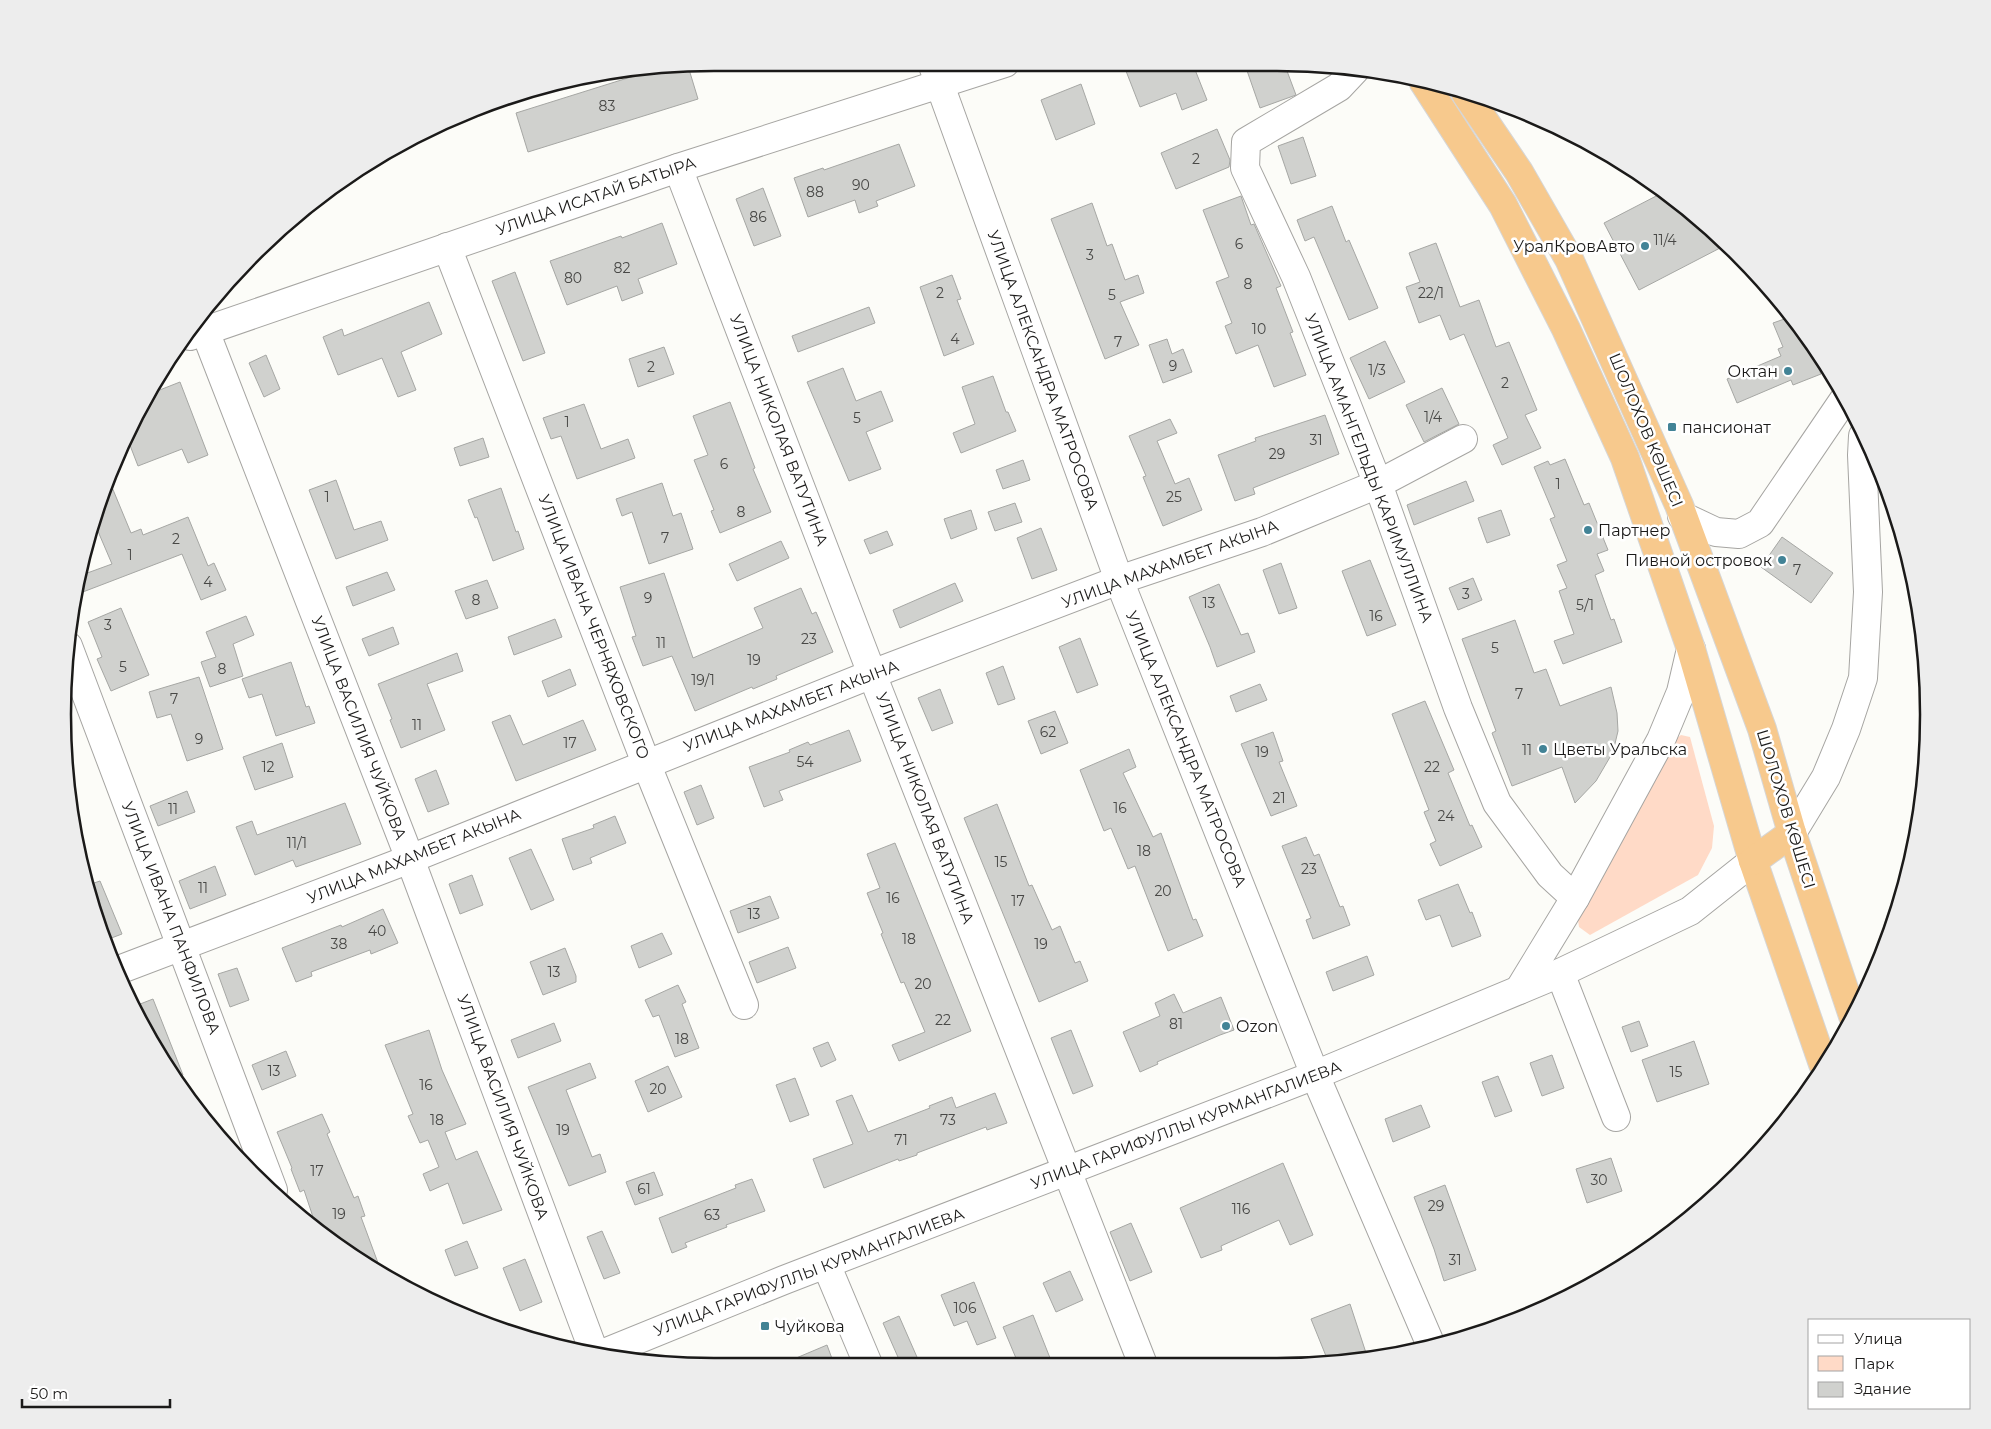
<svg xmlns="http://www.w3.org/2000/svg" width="1991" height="1429" viewBox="0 0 1991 1429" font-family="Montserrat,sans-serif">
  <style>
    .green { fill: #ffdac7 }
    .building { fill: #d0d1ce; stroke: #a6a7a4 }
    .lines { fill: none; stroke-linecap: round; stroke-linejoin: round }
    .minor-casing { stroke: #a6a5a2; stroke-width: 30 }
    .highway-casing { stroke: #d6d6d6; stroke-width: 30 }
    .minor { stroke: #fff; stroke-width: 28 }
    .highway { stroke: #f7c98d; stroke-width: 28 }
    .poi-dot { fill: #428396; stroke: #fff; stroke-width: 2 }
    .labels { text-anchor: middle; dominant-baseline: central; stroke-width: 5; stroke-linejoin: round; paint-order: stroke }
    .number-label { font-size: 14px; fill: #484846 }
    .street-label { font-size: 16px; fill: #1b1a19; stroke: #fff }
    .poi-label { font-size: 16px; fill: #1b1a19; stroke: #fff; text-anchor: start }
    .rim { fill: none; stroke: #1b1a19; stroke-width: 2.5 }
  </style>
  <rect width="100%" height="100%" fill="#fcfcf8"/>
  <path class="green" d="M1681 735 1690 737 1714 826 1712 848 1698 875 1590 935 1579 927 1577 913 1670 743Z"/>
  <g class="building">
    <path d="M1149 62H1192L1207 100 1182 110 1176 93 1140 107 1126 71Z"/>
    <path d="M1244 62 1284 63 1296 95 1260 108Z"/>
    <path d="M688 66 698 99 528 152 516 113 650 71Z"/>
    <path d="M1081 84 1095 124 1056 140 1041 100Z"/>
    <path d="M1217 129 1230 160 1229 167 1176 189 1161 153Z"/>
    <path d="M1303 137 1316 176 1291 184 1278 146Z"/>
    <path d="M899 144 915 186 876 201 878 206 859 213 855 200 808 217 794 178 823 168 824 170Z"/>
    <path d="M763 188 781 236 754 246 736 199Z"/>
    <path d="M1662 193 1706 224 1714 232 1722 247 1639 290 1604 223Z"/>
    <path d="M1241 196 1251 225 1254 224 1281 286 1276 288 1293 332 1290 333 1306 375 1274 387 1258 345 1236 354 1225 326 1232 323 1216 282 1229 277 1203 210Z"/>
    <path d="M1092 203 1107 246 1112 244 1125 280 1138 275 1144 293 1120 302 1139 345 1105 359 1051 219Z"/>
    <path d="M1332 206 1346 242 1349 240 1378 308 1349 320 1314 237 1305 241 1297 220Z"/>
    <path d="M662 223 677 264 638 279 643 293 622 301 617 286 567 305 550 261 621 236 622 238Z"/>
    <path d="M1436 243 1460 307 1479 300 1496 347 1509 342 1537 410 1525 415 1541 448 1502 465 1493 445 1508 438 1464 334 1450 340 1440 315 1419 323 1406 287 1420 282 1409 253Z"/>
    <path d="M515 272 545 353 523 361 492 281Z"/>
    <path d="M952 275 961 299 957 300 974 344 944 356 920 287Z"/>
    <path d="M429 302 442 334 401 352 416 390 398 397 382 358 338 375 323 337 342 329 344 336Z"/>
    <path d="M869 307 875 323 798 352 792 336Z"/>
    <path d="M1790 317 1801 339 1805 338 1806 340 1821 374 1793 385 1791 380 1737 403 1727 379 1781 356 1778 349 1783 347 1773 323Z"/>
    <path d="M1167 339 1172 354 1183 349 1192 372 1163 383 1149 345Z"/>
    <path d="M1385 341 1405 382 1369 399 1350 358Z"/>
    <path d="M664 347 674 374 638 387 629 359Z"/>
    <path d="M266 355 280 389 264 397 249 363Z"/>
    <path d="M843 368 856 401 881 391 893 421 866 432 881 469 849 481 807 382Z"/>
    <path d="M993 376 1006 412H1008L1016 431 961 453 953 433 975 424 962 387Z"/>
    <path d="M180 382 208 455 188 463 182 449 138 466 126 435 130 426 152 393Z"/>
    <path d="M1442 388 1459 424 1424 442 1406 405Z"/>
    <path d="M730 402 755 468 753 469 771 512 720 533 711 511 714 510 694 460 708 455 693 416Z"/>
    <path d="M584 404 601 449 628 439 635 458 577 479 561 436 551 439 543 418Z"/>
    <path d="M1325 415 1339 454 1253 488 1255 494 1235 501 1218 455 1256 441 1255 438Z"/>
    <path d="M1170 419 1177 433 1157 441 1175 484 1189 478 1202 510 1163 526 1143 477 1146 476 1129 436Z"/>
    <path d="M483 438 489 457 460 466 454 448Z"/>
    <path d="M1565 459 1584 505 1589 503 1608 550 1597 554 1604 571 1595 575 1611 620 1614 619 1622 642 1563 664 1554 641 1574 634 1559 591 1567 588 1557 565 1567 561 1550 519 1555 517 1534 467 1548 461 1550 465Z"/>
    <path d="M1023 460 1030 480 1003 489 996 470Z"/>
    <path d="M109 480 131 533 141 529 143 535 188 517 208 566 214 563 226 590 201 600 182 554 75 595 79 576 112 564 94 522Z"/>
    <path d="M336 480 354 530 381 521 388 540 336 559 309 490Z"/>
    <path d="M1466 481 1474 501 1414 525 1407 505Z"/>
    <path d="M662 483 673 516 681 513 693 549 649 564 632 512 622 516 616 499Z"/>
    <path d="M501 488 516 532 518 531 524 549 493 561 477 517 475 518 468 500Z"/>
    <path d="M1015 503 1022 522 995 531 988 512Z"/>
    <path d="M971 510 977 529 951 539 944 519Z"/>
    <path d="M1501 510 1510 535 1487 543 1478 518Z"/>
    <path d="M1041 528 1057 570 1032 579 1017 538Z"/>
    <path d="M887 531 893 545 870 554 864 540Z"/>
    <path d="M1782 537 1833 573 1811 603 1761 567Z"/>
    <path d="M781 541 789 558 737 581 729 564Z"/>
    <path d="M1370 560 1396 625 1367 636 1342 571Z"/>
    <path d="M1281 563 1297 608 1279 614 1263 570Z"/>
    <path d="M387 572 395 590 353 606 346 587Z"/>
    <path d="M664 573 693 658 763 628 754 608 801 588 812 614 816 612 833 652 776 676 777 679 753 689 752 687 695 711 672 656 643 666 632 637 636 636 620 587Z"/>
    <path d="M1473 578 1482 600 1458 610 1449 588Z"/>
    <path d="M487 580 498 608 466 619 455 591Z"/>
    <path d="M955 583 963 601 900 628 893 610Z"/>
    <path d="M1219 584 1241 635 1248 633 1255 652 1217 667 1210 647 1189 597Z"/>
    <path d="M121 608 149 675 111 691 97 659 102 657 88 622Z"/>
    <path d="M246 616 254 635 233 644 243 676 210 687 201 662 216 657 206 632Z"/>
    <path d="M555 619 562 637 514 655 508 637Z"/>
    <path d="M1515 620 1534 673 1546 669 1560 706 1611 687 1617 713 1618 731 1613 752 1596 781 1575 803 1562 767 1512 786 1492 733 1496 731 1462 639Z"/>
    <path d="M393 627 399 644 369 656 362 639Z"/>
    <path d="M1080 638 1098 685 1077 693 1059 647Z"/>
    <path d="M457 653 463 671 427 684 445 730 401 748 390 720 392 719 378 684Z"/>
    <path d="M291 662 306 707 309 706 315 723 276 736 262 694 249 698 242 679Z"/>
    <path d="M1003 666 1015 699 998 705 986 673Z"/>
    <path d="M570 669 576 685 548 697 542 681Z"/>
    <path d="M199 677 223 749 187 761 171 714 157 718 149 692Z"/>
    <path d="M1260 684 1267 700 1236 712 1230 696Z"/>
    <path d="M940 689 953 723 932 731 918 698Z"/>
    <path d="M1425 701 1454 770 1448 773 1470 826 1472 825 1482 847 1440 866 1430 844 1436 841 1424 812 1429 810 1392 714Z"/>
    <path d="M1055 711 1068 743 1041 754 1028 721Z"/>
    <path d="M510 715 523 745 583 720 596 750 516 781 492 722Z"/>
    <path d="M849 730 861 761 779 791 783 800 764 807 749 767 790 752 789 750 808 742 810 745Z"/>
    <path d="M1273 732 1283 761 1279 762 1297 806 1271 816 1241 744Z"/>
    <path d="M282 743 293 777 255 790 243 757Z"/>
    <path d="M1129 749 1136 767 1123 773 1153 837 1161 833 1193 920 1196 919 1203 936 1168 951 1135 866 1128 869 1111 828 1104 831 1080 770Z"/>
    <path d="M436 770 449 804 428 812 415 779Z"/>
    <path d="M701 785 714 818 697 825 684 792Z"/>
    <path d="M187 791 195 812 158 826 150 806Z"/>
    <path d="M345 803 361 844 296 867 293 860 255 875 236 827 252 821 257 835Z"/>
    <path d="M997 804 1029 886 1032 885 1052 930 1060 926 1075 963 1080 961 1088 981 1039 1002 964 818Z"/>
    <path d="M615 816 626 843 590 858 592 863 573 870 562 839 594 828 593 825Z"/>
    <path d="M1306 837 1314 856 1319 854 1340 907 1343 906 1350 925 1313 939 1306 920 1311 918 1282 846Z"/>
    <path d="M895 843 971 1031 899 1061 892 1045 925 1032 904 982 901 983 881 934 883 933 867 893 880 888 867 854Z"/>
    <path d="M531 849 554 900 531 910 509 858Z"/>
    <path d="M215 866 226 895 190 909 179 881Z"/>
    <path d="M472 875 483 905 460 914 449 884Z"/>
    <path d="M100 881 122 934 106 940 91 884Z"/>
    <path d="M1458 884 1470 913 1472 912 1481 936 1452 947 1440 915 1426 920 1418 900Z"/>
    <path d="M770 896 779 918 738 933 730 911Z"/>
    <path d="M383 909 398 943 371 954 370 950 311 972 312 976 296 982 282 948 341 925 342 927Z"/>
    <path d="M662 933 672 954 639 968 631 946Z"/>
    <path d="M788 947 796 968 757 983 749 962Z"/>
    <path d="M565 948 576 976V982L543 995 530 962Z"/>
    <path d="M1367 956 1374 975 1333 991 1326 972Z"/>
    <path d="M237 968 249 1000 230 1007 218 974Z"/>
    <path d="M678 985 686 1002 682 1004 699 1048 675 1057 659 1015 653 1017 645 1000Z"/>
    <path d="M1174 994 1183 1013 1221 997 1234 1030 1220 1035 1157 1062 1158 1064 1140 1072 1123 1032 1160 1016 1155 1003Z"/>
    <path d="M153 999 183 1075 174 1079 135 1006Z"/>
    <path d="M1639 1021 1648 1046 1631 1052 1622 1027Z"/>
    <path d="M554 1023 561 1041 518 1058 511 1040Z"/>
    <path d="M429 1030 442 1070 466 1124 445 1132 456 1160 477 1151 502 1210 463 1224 448 1183 430 1191 423 1174 439 1167 428 1140 420 1143 408 1116 413 1114 385 1045Z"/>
    <path d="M1071 1030 1093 1086 1073 1094 1051 1038Z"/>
    <path d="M1694 1041 1709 1084 1657 1102 1642 1060Z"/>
    <path d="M828 1042 836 1060 821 1067 813 1048Z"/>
    <path d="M286 1051 296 1076 262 1090 252 1065Z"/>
    <path d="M1552 1055 1564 1088 1542 1096 1530 1063Z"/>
    <path d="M590 1063 596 1078 566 1090 592 1157 600 1154 606 1172 569 1186 528 1087Z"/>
    <path d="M668 1066 682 1097 648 1112 635 1081Z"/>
    <path d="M1498 1076 1512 1111 1495 1117 1482 1082Z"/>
    <path d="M795 1078 809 1115 790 1122 776 1085Z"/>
    <path d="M995 1093 1007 1123 987 1130 986 1127 917 1153V1155L899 1161 898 1159 824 1188 813 1159 853 1144 836 1101 852 1095 868 1132 930 1108 929 1106 952 1097 956 1108Z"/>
    <path d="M1421 1105 1430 1127 1393 1142 1385 1119Z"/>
    <path d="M322 1114 330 1132 327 1134 354 1198 358 1196 365 1216 361 1217 381 1271 318 1232 304 1190 300 1192 291 1169 292 1168 277 1132Z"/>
    <path d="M1611 1158 1622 1191 1587 1203 1576 1169Z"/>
    <path d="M1283 1163 1313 1235 1290 1245 1279 1220 1221 1246 1222 1250 1201 1258 1180 1208Z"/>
    <path d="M654 1172 663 1195 635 1205 626 1182Z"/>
    <path d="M752 1179 765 1211 726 1225 727 1227 685 1243 687 1247 672 1253 659 1218 736 1188 735 1185Z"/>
    <path d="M1445 1185 1476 1270 1444 1281 1434 1249 1414 1197Z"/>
    <path d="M1131 1223 1152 1272 1130 1281 1110 1232Z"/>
    <path d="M602 1231 620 1273 604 1279 587 1237Z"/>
    <path d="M467 1241 478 1268 455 1276 445 1250Z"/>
    <path d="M525 1259 542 1302 520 1311 503 1268Z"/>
    <path d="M1070 1271 1083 1300 1056 1312 1043 1283Z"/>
    <path d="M974 1282 996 1338 977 1345 967 1321 954 1326 941 1295Z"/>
    <path d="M1350 1304 1368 1359 1328 1361 1311 1319Z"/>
    <path d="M1033 1315 1052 1363H1018L1003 1327Z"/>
    <path d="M899 1316 920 1364H901L883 1323Z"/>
    <path d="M827 1345 834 1364H782Z"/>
  </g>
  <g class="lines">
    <g class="minor-casing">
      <g id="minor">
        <path d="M932 63 1119 580 1315 1075 1430 1343"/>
        <path d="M1355 70 1339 87 1246 142 1245 168 1296 277 1378 484 1458 708 1497 803 1550 875 1575 898"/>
        <path d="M678 168 872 674 1142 1362"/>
        <path d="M447 247 646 763 744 1005"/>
        <path d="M205 331 410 859 594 1352"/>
        <path d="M190 336 678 168 1005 63"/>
        <path d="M1682 516 1716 532 1739 534 1760 523 1845 398"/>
        <path d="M68 646 273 1190"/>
        <path d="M1792 833 1826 777 1846 729 1863 678 1868 592 1862 455 1863 436"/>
        <path d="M116 971 410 859 872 674 1119 580 1262 532 1378 484 1463 439"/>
        <path d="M1560 973 1616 1117"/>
        <path d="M1519 990 1575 898 1661 740 1681 692 1691 649"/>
        <path d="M826 1264 868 1364"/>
        <path d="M602 1354 784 1280 1315 1075 1560 973 1690 911 1753 861"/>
      </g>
    </g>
    <g class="highway-casing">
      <g id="highway">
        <path d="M1423 81 1503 205 1566 329 1625 458 1691 649 1753 861 1823 1064"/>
        <path d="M1466 94 1519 172 1569 259 1679 505 1762 729 1792 833 1853 1016"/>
        <path d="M1753 861 1792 833"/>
      </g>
    </g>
    <use href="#minor" class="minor"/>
    <use href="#highway" class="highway"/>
  </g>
  <g class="poi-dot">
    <circle cx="1645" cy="246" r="5"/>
    <circle cx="1788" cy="371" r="5"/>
    <rect x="1667" y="422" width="10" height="10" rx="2.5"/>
    <circle cx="1588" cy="530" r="5"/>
    <circle cx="1782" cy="560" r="5"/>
    <circle cx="1543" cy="749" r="5"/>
    <circle cx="1226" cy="1026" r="5"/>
    <rect x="760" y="1321" width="10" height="10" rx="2.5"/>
  </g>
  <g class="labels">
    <g class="number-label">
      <text x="607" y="106">83</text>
      <text x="1196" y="159">2</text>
      <text x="861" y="185">90</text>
      <text x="815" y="192">88</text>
      <text x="758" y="217">86</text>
      <text x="1665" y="240">11/4</text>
      <text x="1239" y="244">6</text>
      <text x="1090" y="255">3</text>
      <text x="622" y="268">82</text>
      <text x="573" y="278">80</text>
      <text x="1248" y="284">8</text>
      <text x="940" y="293">2</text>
      <text x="1431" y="293">22/1</text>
      <text x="1112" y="295">5</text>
      <text x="1259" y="329">10</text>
      <text x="955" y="339">4</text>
      <text x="1118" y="342">7</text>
      <text x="1173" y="366">9</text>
      <text x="651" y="367">2</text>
      <text x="1377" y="370">1/3</text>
      <text x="1505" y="383">2</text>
      <text x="1433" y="417">1/4</text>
      <text x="857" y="418">5</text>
      <text x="567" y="422">1</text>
      <text x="1316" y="440">31</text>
      <text x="1277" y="454">29</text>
      <text x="724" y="464">6</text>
      <text x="1558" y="484">1</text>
      <text x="327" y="497">1</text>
      <text x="1174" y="497">25</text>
      <text x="741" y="512">8</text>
      <text x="665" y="538">7</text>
      <text x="176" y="539">2</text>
      <text x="130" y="555">1</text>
      <text x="1797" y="570">7</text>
      <text x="208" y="582">4</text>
      <text x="1466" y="594">3</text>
      <text x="648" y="598">9</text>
      <text x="476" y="600">8</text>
      <text x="1209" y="603">13</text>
      <text x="1585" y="605">5/1</text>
      <text x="1376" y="616">16</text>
      <text x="108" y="625">3</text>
      <text x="809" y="639">23</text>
      <text x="661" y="643">11</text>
      <text x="1495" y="648">5</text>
      <text x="754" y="660">19</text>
      <text x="123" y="667">5</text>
      <text x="222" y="669">8</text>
      <text x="703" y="680">19/1</text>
      <text x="1519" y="694">7</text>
      <text x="174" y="699">7</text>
      <text x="417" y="725">11</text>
      <text x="1048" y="732">62</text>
      <text x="199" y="739">9</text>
      <text x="570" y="743">17</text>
      <text x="1527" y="750">11</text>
      <text x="1262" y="752">19</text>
      <text x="805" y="762">54</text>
      <text x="268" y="767">12</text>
      <text x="1432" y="767">22</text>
      <text x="1279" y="798">21</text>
      <text x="1120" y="808">16</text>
      <text x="173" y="809">11</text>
      <text x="1446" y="816">24</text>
      <text x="297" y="843">11/1</text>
      <text x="1144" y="851">18</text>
      <text x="1001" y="862">15</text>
      <text x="1309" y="869">23</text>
      <text x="203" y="888">11</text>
      <text x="1163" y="891">20</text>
      <text x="893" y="898">16</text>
      <text x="1018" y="901">17</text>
      <text x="754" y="914">13</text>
      <text x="377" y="931">40</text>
      <text x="909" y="939">18</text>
      <text x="339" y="944">38</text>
      <text x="1041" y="944">19</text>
      <text x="554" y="972">13</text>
      <text x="923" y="984">20</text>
      <text x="943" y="1020">22</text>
      <text x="1176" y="1024">81</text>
      <text x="682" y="1039">18</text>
      <text x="274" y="1071">13</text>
      <text x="1676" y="1072">15</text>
      <text x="426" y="1085">16</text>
      <text x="658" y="1089">20</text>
      <text x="437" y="1120">18</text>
      <text x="948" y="1120">73</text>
      <text x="563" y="1130">19</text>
      <text x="901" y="1140">71</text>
      <text x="317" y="1171">17</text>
      <text x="1599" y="1180">30</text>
      <text x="644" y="1189">61</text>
      <text x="1436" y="1206">29</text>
      <text x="1241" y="1209">116</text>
      <text x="339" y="1214">19</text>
      <text x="712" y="1215">63</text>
      <text x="1455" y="1260">31</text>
      <text x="965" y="1308">106</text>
    </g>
    <g class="street-label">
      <text transform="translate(596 196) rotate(-19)">УЛИЦА ИСАТАЙ БАТЫРА</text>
      <text transform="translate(1043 370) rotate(70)">УЛИЦА АЛЕКСАНДРА МАТРОСОВА</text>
      <text transform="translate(779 430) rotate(69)">УЛИЦА НИКОЛАЯ ВАТУТИНА</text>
      <text transform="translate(1646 430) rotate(67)">ШОЛОХОВ КӨШЕСІ</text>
      <text transform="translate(1369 468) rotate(69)">УЛИЦА АМАНГЕЛЬДЫ КАРИМУЛЛИНА</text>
      <text transform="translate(1170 564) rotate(-20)">УЛИЦА МАХАМБЕТ АКЫНА</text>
      <text transform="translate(594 627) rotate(69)">УЛИЦА ИВАНА ЧЕРНЯХОВСКОГО</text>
      <text transform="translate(791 706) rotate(-21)">УЛИЦА МАХАМБЕТ АКЫНА</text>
      <text transform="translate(359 728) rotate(69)">УЛИЦА ВАСИЛИЯ ЧУЙКОВА</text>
      <text transform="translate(1186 749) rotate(68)">УЛИЦА АЛЕКСАНДРА МАТРОСОВА</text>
      <text transform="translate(925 808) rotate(69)">УЛИЦА НИКОЛАЯ ВАТУТИНА</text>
      <text transform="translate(1786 809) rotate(73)">ШОЛОХОВ КӨШЕСІ</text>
      <text transform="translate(414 856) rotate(-22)">УЛИЦА МАХАМБЕТ АКЫНА</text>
      <text transform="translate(171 918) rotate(69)">УЛИЦА ИВАНА ПАНФИЛОВА</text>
      <text transform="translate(503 1107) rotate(70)">УЛИЦА ВАСИЛИЯ ЧУЙКОВА</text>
      <text transform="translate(1186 1125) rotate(-21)">УЛИЦА ГАРИФУЛЛЫ КУРМАНГАЛИЕВА</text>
      <text transform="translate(809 1272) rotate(-21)">УЛИЦА ГАРИФУЛЛЫ КУРМАНГАЛИЕВА</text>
    </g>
    <g class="poi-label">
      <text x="1635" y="246" text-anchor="end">УралКровАвто</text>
      <text x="1778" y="371" text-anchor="end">Октан</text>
      <text x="1682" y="427">пансионат</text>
      <text x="1598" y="530">Партнер</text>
      <text x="1772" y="560" text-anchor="end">Пивной островок</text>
      <text x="1553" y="749">Цветы Уральска</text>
      <text x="1236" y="1026">Ozon</text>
      <text x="775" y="1326">Чуйкова</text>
    </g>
  </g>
  <path d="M0 0H1991V1429H0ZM714 71H1277A643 643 0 0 1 1920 714V715A643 643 0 0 1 1277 1358H714A643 643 0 0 1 71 715V714A643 643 0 0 1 714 71Z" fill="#ededed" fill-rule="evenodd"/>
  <path class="rim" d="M714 71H1277A643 643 0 0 1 1920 714V715A643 643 0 0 1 1277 1358H714A643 643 0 0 1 71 715V714A643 643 0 0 1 714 71Z"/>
  <rect x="1808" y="1319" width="162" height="90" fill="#ffffff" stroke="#a4a3a3"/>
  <rect x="1818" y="1335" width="25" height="8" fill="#ffffff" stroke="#a4a3a3"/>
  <text x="1854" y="1344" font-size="15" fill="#1b1a19">Улица</text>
  <rect x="1818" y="1356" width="25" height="15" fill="#ffdac7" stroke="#a4a3a3"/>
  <text x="1854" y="1369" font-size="15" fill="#1b1a19">Парк</text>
  <rect x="1818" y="1382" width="25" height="15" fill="#d0d1ce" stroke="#a4a3a3"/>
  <text x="1854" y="1394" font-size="15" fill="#1b1a19">Здание</text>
  <path d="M22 1399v8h148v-8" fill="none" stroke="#1b1a19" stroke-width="2.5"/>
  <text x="30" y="1399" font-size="15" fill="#1b1a19" stroke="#ffffff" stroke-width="4" paint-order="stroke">50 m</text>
</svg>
